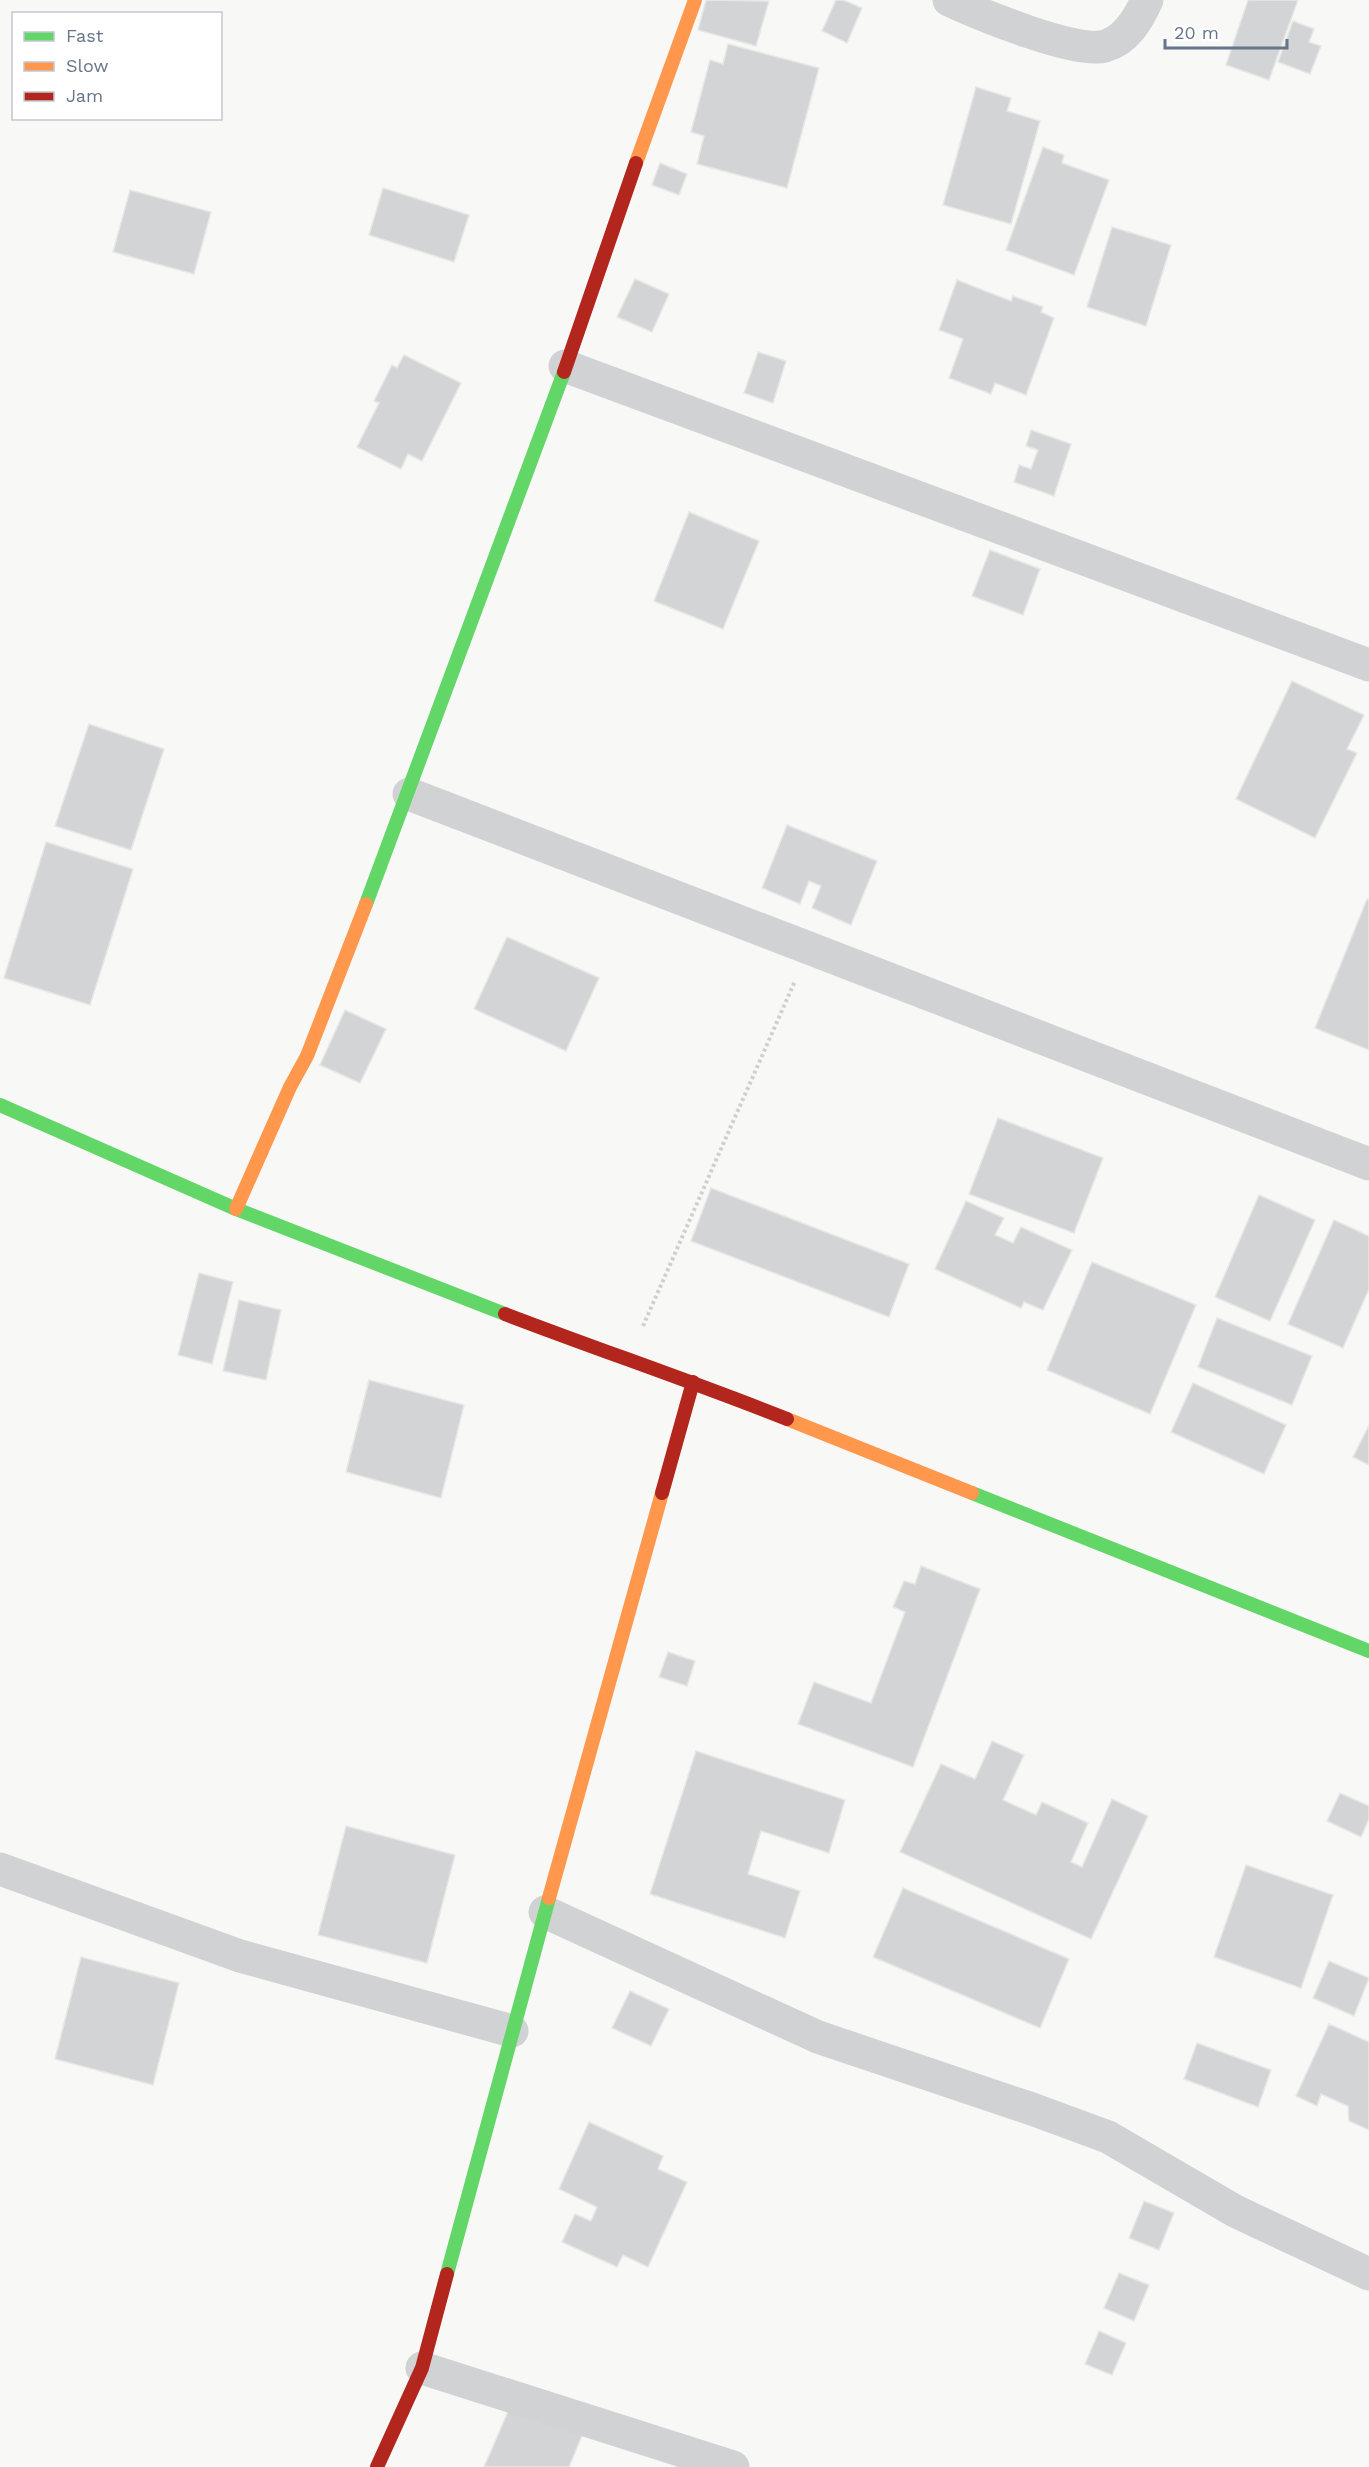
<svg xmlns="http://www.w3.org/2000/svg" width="1369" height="2467" viewBox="0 0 1369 2467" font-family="'Work Sans',sans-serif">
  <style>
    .building { fill: #d3d4d5; stroke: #e7e7e6; stroke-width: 1.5 }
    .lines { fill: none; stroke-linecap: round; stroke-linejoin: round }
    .path { stroke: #cfcfd0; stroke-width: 4; stroke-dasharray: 3 3; stroke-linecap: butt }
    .street { stroke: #d1d2d3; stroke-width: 33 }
    .fast { stroke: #63d668; stroke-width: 14 }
    .slow { stroke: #ff974d; stroke-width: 14 }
    .jam { stroke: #b3261e; stroke-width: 14 }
  </style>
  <rect width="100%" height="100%" fill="#f8f8f7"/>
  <g class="building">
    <path d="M706 0 769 1 756 46 698 30Z"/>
    <path d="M836 0H843L862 8 847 43 822 31Z"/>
    <path d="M1248 0H1298L1269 80 1226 65Z"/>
    <path d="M1293 21 1314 29 1309 42 1321 46 1310 74 1278 62Z"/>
    <path d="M728 44 819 68 787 188 697 164 704 136 691 132 710 60 723 64Z"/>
    <path d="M976 87 1011 98 1007 111 1040 121 1011 224 943 205Z"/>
    <path d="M1043 147 1064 155 1062 163 1109 180 1074 275 1006 250Z"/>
    <path d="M660 163 687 174 679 195 652 185Z"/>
    <path d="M383 188 469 215 454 262 369 235Z"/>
    <path d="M130 190 211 212 194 274 113 252Z"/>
    <path d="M1112 227 1171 245 1146 326 1087 307Z"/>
    <path d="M635 279 669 294 652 332 617 317Z"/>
    <path d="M957 280 1011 301 1013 296 1043 307 1041 312 1054 318 1026 395 995 383 991 394 949 378 963 339 939 330Z"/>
    <path d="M758 352 786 361 773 403 744 393Z"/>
    <path d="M404 355 461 383 422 461 408 454 401 469 357 447 379 403 374 401 392 365 397 368Z"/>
    <path d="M1031 430 1071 444 1054 496 1014 482 1019 465 1031 469 1038 450 1026 446Z"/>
    <path d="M689 512 759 541 723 629 654 601Z"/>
    <path d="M990 550 1040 569 1023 615 972 596Z"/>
    <path d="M1292 681 1364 715 1347 749 1357 753 1315 838 1236 799Z"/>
    <path d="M89 724 164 749 131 850 55 826Z"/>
    <path d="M787 825 877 861 851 925 812 908 821 886 809 881 800 904 762 888Z"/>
    <path d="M46 842 133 869 90 1005 4 978Z"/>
    <path d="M1367 899 1369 900V1050L1315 1028Z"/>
    <path d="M507 937 599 978 566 1051 474 1009Z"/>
    <path d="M345 1010 386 1029 360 1083 320 1065Z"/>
    <path d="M998 1118 1103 1158 1074 1233 969 1194Z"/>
    <path d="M711 1188 909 1264 889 1317 691 1241Z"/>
    <path d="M1259 1195 1315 1220 1270 1321 1215 1297Z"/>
    <path d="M966 1201 1004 1218 995 1235 1013 1243 1021 1227 1072 1250 1043 1310 1024 1302 1021 1308 935 1269Z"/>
    <path d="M1334 1220 1369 1236V1289L1343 1348 1288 1324Z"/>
    <path d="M1092 1262 1196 1305 1150 1414 1047 1370Z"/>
    <path d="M199 1273 233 1282 212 1364 178 1355Z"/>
    <path d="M239 1300 281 1310 266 1380 223 1371Z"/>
    <path d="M1217 1318 1312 1356 1292 1405 1198 1367Z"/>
    <path d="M369 1380 464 1405 441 1498 346 1472Z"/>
    <path d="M1193 1383 1286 1425 1264 1474 1171 1432Z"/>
    <path d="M1369 1425V1465L1353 1457Z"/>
    <path d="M921 1566 980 1589 913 1767 798 1724 814 1682 871 1703 905 1612 893 1607 904 1581 915 1584Z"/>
    <path d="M668 1652 695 1661 687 1686 659 1677Z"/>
    <path d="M992 1741 1024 1755 1003 1800 1036 1815 1042 1802 1088 1823 1071 1862 1082 1867 1112 1799 1148 1816 1091 1939 900 1852 941 1764 975 1779Z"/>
    <path d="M696 1751 845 1800 829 1853 761 1831 748 1874 800 1891 785 1938 650 1894Z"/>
    <path d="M1340 1793 1369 1806V1819L1361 1837 1327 1821Z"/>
    <path d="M346 1826 455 1855 427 1963 318 1935Z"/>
    <path d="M1246 1865 1333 1895 1301 1988 1214 1957Z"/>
    <path d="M903 1888 1069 1959 1040 2028 873 1957Z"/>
    <path d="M81 1957 179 1983 153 2085 55 2059Z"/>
    <path d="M1329 1961 1369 1978 1354 2016 1313 1998Z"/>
    <path d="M630 1991 669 2009 651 2046 612 2028Z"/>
    <path d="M1329 2024 1369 2042V2130L1349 2121 1348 2106 1321 2094 1317 2106 1296 2096Z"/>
    <path d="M1197 2043 1271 2070 1258 2107 1184 2079Z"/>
    <path d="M589 2122 663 2156 658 2169 687 2182 648 2267 623 2255 617 2267 562 2242 575 2214 591 2221 597 2207 559 2189Z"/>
    <path d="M1144 2201 1174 2213 1159 2250 1129 2238Z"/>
    <path d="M1119 2273 1149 2285 1134 2321 1104 2308Z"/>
    <path d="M1099 2331 1126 2343 1112 2375 1085 2364Z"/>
    <path d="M513 2400 584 2431 569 2467H484Z"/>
  </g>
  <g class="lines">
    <path class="path" d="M643 1326 795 981"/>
    <g class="street">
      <path d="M949 0C977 13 1077 55 1105 46 1126 40 1138 20 1147 0"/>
      <path d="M565 366 1369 665"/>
      <path d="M409 794 1369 1164"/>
      <path d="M0 1869 240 1956 512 2031"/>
      <path d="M545 1912 818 2037 1032 2109 1108 2137 1235 2211 1369 2274"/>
      <path d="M422 2368 733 2467"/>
    </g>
    <g class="fast">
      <path d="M366 904 564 372"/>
      <path d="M0 1105 236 1209 505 1314"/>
      <path d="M972 1493 1369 1651"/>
      <path d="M447 2274 549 1898"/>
    </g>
    <g class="slow">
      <path d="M636 163 695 0"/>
      <path d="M236 1209 290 1087 307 1056 366 904"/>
      <path d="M787 1419 972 1493"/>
      <path d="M549 1898 662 1493"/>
    </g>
    <g class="jam">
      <path d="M564 372 636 163"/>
      <path d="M505 1314C599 1350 694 1382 787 1419"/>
      <path d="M662 1493 693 1382"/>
      <path d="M377 2467 422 2368 447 2274"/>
    </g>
  </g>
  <rect x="12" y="12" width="210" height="108" fill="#ffffff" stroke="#c2c8d0" stroke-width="1.5"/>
  <rect x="24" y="32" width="30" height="9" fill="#63d668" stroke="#c2c8d0" stroke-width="1.5"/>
  <text x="66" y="42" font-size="18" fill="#667589">Fast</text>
  <rect x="24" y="62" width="30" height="9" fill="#ff974d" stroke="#c2c8d0" stroke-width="1.5"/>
  <text x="66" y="72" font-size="18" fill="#667589">Slow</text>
  <rect x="24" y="92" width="30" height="9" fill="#b3261e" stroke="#c2c8d0" stroke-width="1.5"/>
  <text x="66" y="102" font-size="18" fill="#667589">Jam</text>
  <path d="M1165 39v9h122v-9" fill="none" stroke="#667589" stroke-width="3"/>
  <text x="1174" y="39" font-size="18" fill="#667589" stroke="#ffffff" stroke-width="4.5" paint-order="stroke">20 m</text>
</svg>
